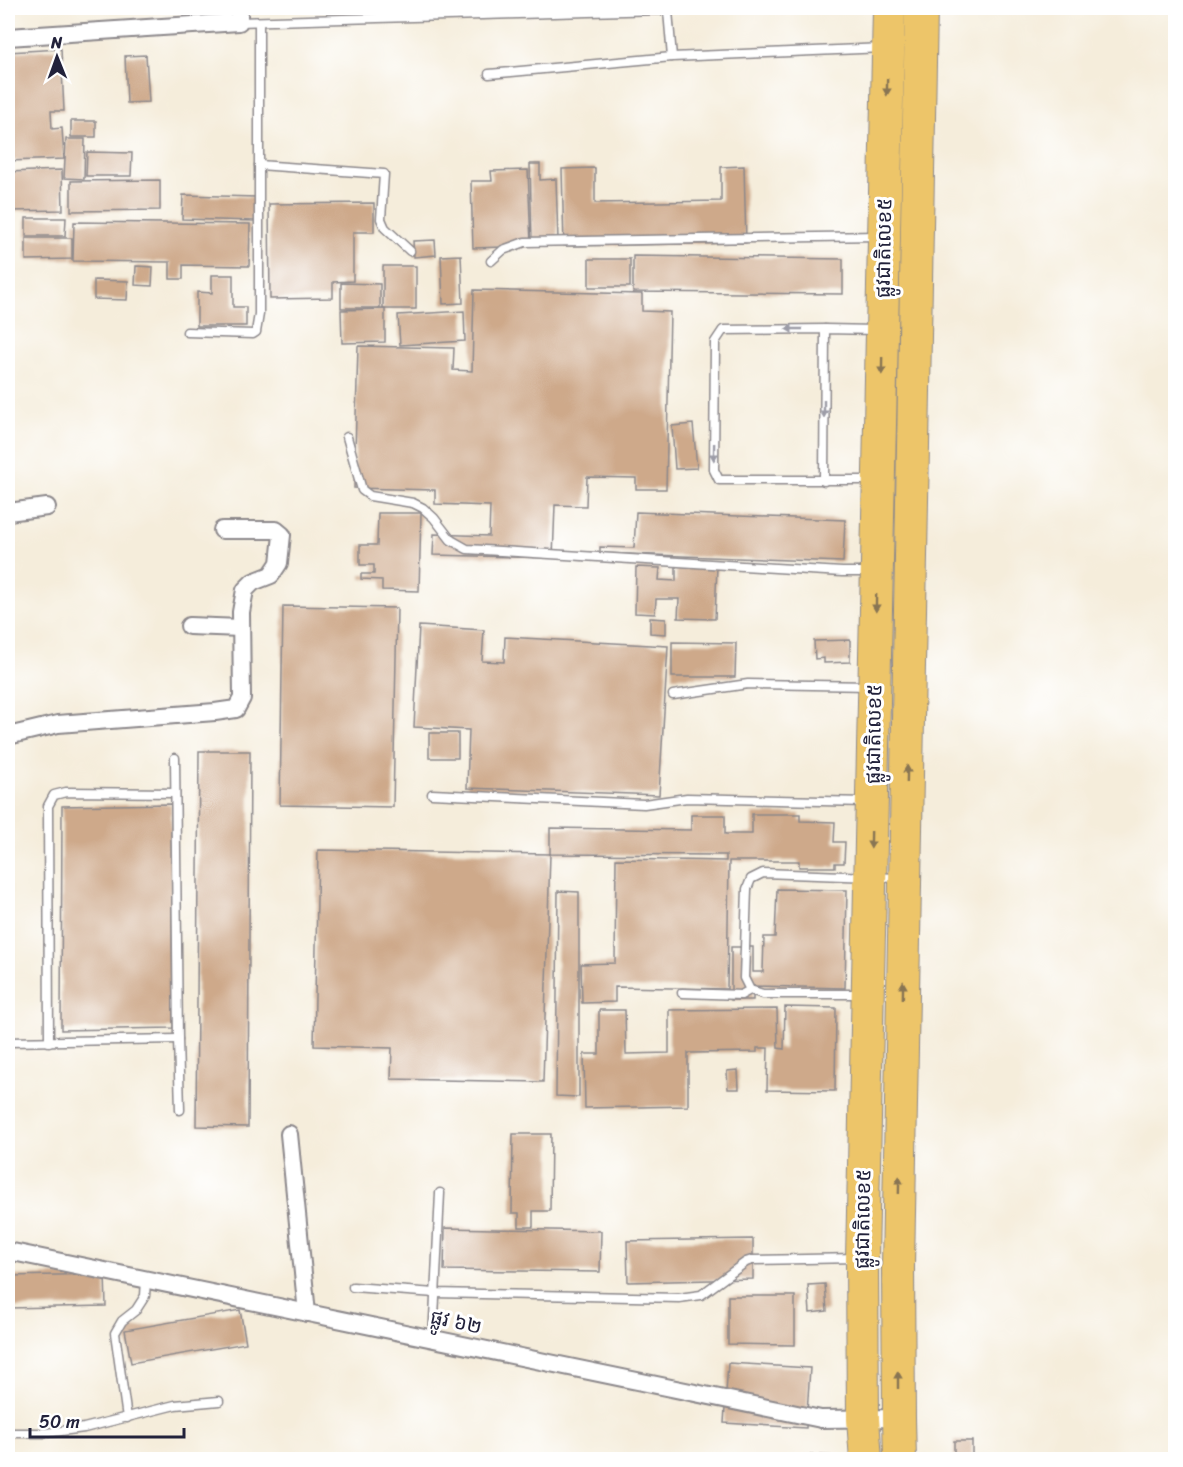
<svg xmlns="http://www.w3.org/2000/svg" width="1183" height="1467" viewBox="0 0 1183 1467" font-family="Sriracha,'Noto Sans Khmer',sans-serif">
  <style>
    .building { fill: #cea98a }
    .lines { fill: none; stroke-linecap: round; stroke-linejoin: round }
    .lane-casing { stroke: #8c888b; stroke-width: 11 }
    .street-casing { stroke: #8c888b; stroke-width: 20 }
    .highway-casing { stroke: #8c888b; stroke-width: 34 }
    .lane { stroke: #fff; stroke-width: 8 }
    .street { stroke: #fff; stroke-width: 16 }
    .highway { stroke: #edc569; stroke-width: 32 }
    .oneway { fill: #887452 }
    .oneway2 { fill: #9c9ca7 }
    .labels { text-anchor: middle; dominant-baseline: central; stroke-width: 6; stroke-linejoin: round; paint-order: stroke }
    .street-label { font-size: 20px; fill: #22223b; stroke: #fff }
  </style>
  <rect width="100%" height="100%" fill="#fff"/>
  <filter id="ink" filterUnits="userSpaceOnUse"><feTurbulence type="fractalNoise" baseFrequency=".0167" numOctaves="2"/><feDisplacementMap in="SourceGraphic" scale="12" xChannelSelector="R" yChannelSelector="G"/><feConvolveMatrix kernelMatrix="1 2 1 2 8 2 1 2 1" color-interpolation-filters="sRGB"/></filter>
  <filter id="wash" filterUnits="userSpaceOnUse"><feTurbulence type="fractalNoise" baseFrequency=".008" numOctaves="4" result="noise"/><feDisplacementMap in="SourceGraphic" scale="24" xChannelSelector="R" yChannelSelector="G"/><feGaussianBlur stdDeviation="1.35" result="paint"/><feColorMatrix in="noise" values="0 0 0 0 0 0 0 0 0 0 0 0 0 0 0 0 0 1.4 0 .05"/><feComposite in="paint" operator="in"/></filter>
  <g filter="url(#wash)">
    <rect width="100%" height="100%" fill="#f5eddb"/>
    <g id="blocks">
      <g class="building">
        <path d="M61 49 64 111H51L52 129 62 128 64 159 8 161V52Z"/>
        <path d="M146 55 149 102 127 103 125 56Z"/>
        <rect x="71" y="121" width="25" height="16"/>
        <path d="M66 139H85L84 179 64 178Z"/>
        <path d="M87 152 132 153 131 176H86Z"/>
        <path d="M530 164H540V180L556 179 558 240 532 241Z"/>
        <path d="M744 166 746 243 564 246 562 169 595 168V203L721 201V167Z"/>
        <path d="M62 170 63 210 8 211V172Z"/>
        <path d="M528 170 531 246 473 248 471 181H492L491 171Z"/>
        <path d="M160 180V210L71 211V181Z"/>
        <path d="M183 195 256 197 255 221 182 219Z"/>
        <path d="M374 203V232H353V281L333 282V298L270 299 269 204Z"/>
        <path d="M26 218H66L65 236H26Z"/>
        <path d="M74 222 250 224 249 266 183 265V279H170V262L73 261Z"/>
        <path d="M26 238H72V259L26 260Z"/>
        <path d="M435 240 436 255 414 257 413 241Z"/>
        <path d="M461 255 463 303 443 304 441 256Z"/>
        <path d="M633 256 843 259V294L633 292Z"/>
        <rect x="589" y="259" width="41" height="28"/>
        <path d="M136 266 153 267 152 286 135 285Z"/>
        <rect x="383" y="266" width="33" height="43"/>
        <path d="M212 275H233V307H246V326H197V292L212 293Z"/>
        <path d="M94 280 128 281 127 300 94 299Z"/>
        <path d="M341 283 380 284V308H341Z"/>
        <path d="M474 290 642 294V311L670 312 666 489H636V478L587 477 586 506 555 505 553 558 433 555 434 534 489 536 490 506 435 504V490L354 488 358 346 454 348 453 370 472 371Z"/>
        <path d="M385 309V342L342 343 341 310Z"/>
        <path d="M464 311 465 341 400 345 398 315Z"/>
        <path d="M693 424 697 468 675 469 672 426Z"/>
        <path d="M636 512 845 520 843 562 600 553V547L634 548Z"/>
        <path d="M378 513H421L419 591 382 590V580L361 579V574H374V565H360V545H377Z"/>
        <path d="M676 564 717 565 715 619 678 618 679 599H656L655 614 635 613 636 567 660 568 659 580 676 581Z"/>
        <path d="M283 606 397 608 393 807 280 805Z"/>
        <path d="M650 618 666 619V634L650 633Z"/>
        <path d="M419 626 484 630 482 661 504 662 505 637 668 646 659 795 467 788 469 730 414 727Z"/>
        <path d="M850 640V662L824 663V658L815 659 814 641Z"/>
        <path d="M672 642 736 643 735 677H672Z"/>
        <rect x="429" y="733" width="29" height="25"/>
        <path d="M199 751H250L248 1127 196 1126Z"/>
        <path d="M171 804 173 1028 61 1030 62 806Z"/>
        <path d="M752 814H800V821L835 822 834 842H845L844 863H835V867H799V861H729L727 989 615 987V1002L582 1003 581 964 615 963 616 859 726 861V855L550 854V828L691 830V815H725V834H752Z"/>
        <path d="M318 850 550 854 543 1082 391 1079 392 1048 314 1046Z"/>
        <path d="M777 889 847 890 845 988 753 986V1000H731V947H753V972H763L764 937H775Z"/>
        <path d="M558 891 579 892V1097L556 1096Z"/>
        <path d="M785 1007 836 1008 835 1091 767 1090 768 1048H757V1052L688 1053V1106L585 1108 584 1054H599V1010H625L626 1054 669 1053V1010L777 1009 778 1048 784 1049Z"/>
        <path d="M738 1070 739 1089H728L727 1071Z"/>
        <path d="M513 1134H551L550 1211H533V1227H519V1213H512Z"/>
        <path d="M445 1228 601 1231 600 1272 444 1270Z"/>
        <path d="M753 1239V1279L628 1282 627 1241Z"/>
        <path d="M105 1274 106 1306 8 1308V1276Z"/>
        <path d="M825 1284 827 1311 810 1313 808 1285Z"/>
        <path d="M728 1296H795V1345L728 1344Z"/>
        <path d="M240 1310 246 1343 131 1363 125 1330Z"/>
        <path d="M728 1363 810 1368 806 1428 724 1423Z"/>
        <rect x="954" y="1441" width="18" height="19"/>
        <path d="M810 1455 840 1456V1460H810Z"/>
      </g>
    </g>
  </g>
  <g filter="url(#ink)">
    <use href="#blocks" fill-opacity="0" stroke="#8c888b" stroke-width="1.5"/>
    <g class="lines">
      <g class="lane-casing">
        <g id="lane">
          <path d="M239 22 659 10 668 11 672 57"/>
          <path d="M489 74 672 57 884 48"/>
          <path d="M259 165 384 174 381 219 385 228 410 251"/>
          <path d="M491 261 503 250 525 242 878 236"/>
          <path d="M187 332 253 334 256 332 259 314V22"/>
          <path d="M347 437 362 490 370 496 413 503 423 508 434 518 451 540 467 549 842 572H871"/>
          <path d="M874 480H719L714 470 715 342 723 330 825 329 876 330"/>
          <path d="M824 481 825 329"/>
          <path d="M673 695 748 684 870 686"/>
          <path d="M175 758 178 1039 180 1110"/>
          <path d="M432 794 644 804 687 798 866 802"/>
          <path d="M682 993 741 995 750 990"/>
          <path d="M861 994H763L750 990 744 978 747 889 751 879 763 873 898 878"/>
          <path d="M8 1042 178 1039"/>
          <path d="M49 1042 48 806 54 795 66 792 175 793"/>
          <path d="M353 1287 435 1293 679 1298 701 1295 746 1262 752 1260 857 1258"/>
          <path d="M433 1339 440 1193"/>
          <path d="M127 1418 115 1333 122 1321 136 1310 145 1296 146 1280"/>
          <path d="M8 1433H46L84 1428 175 1405 219 1401"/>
        </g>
      </g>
      <g class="street-casing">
        <g id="street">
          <path d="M8 37 239 22V8"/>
          <path d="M8 512 47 507"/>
          <path d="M189 626 241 628"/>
          <path d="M8 736 58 724 215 712 236 709 242 698 241 612 245 590 253 582 271 575 279 563 282 535 276 530H222"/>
          <path d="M289 1134 307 1313"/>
          <path d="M8 1251 821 1419 899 1418"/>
        </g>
      </g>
      <g class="highway-casing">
        <g id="highway">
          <path d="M866 1460 863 1419 862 1258 889 8"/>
          <path d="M900 1460 899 1418 898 1267 921 8"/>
        </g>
      </g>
      <use href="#lane" class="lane"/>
      <use href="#street" class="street"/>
      <use href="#highway" class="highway"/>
    </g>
    <defs><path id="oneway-solid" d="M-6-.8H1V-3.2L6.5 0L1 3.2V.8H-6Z" transform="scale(1.5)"/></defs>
    <g class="oneway">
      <use href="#oneway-solid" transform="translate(887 87) rotate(91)"/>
      <use href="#oneway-solid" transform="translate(882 366) rotate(91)"/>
      <use href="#oneway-solid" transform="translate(876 603) rotate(91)"/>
      <use href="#oneway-solid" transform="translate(907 774) rotate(-89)"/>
      <use href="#oneway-solid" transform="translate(871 840) rotate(91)"/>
      <use href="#oneway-solid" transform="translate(903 990) rotate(-89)"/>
      <use href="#oneway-solid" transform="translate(899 1185) rotate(-89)"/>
      <use href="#oneway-solid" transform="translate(898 1380) rotate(-90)"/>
    </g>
    <g class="oneway2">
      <use href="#oneway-solid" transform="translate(794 329) rotate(180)"/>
      <use href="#oneway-solid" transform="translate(824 409) rotate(90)"/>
      <use href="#oneway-solid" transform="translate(714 452) rotate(91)"/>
    </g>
  </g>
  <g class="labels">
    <g class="street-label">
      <text transform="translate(884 248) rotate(-89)">ផ្លូវជាតិលេខ៥</text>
      <text transform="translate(874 734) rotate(-89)">ផ្លូវជាតិលេខ៥</text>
      <text transform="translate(863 1219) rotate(-89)">ផ្លូវជាតិលេខ៥</text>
      <text transform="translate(456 1322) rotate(12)">ផ្លូវ ៦២</text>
    </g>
  </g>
  <rect width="1183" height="1467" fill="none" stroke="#fff" stroke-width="30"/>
  <g transform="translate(57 57) rotate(359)" stroke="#ffffff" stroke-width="4.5" paint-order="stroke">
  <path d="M0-4.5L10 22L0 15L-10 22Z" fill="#22223b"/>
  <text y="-9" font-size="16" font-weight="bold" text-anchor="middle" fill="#22223b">N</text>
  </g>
  <path d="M30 1428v9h154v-9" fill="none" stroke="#22223b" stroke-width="3"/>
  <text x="39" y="1428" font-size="18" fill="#22223b" stroke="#ffffff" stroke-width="4.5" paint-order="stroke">50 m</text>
</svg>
